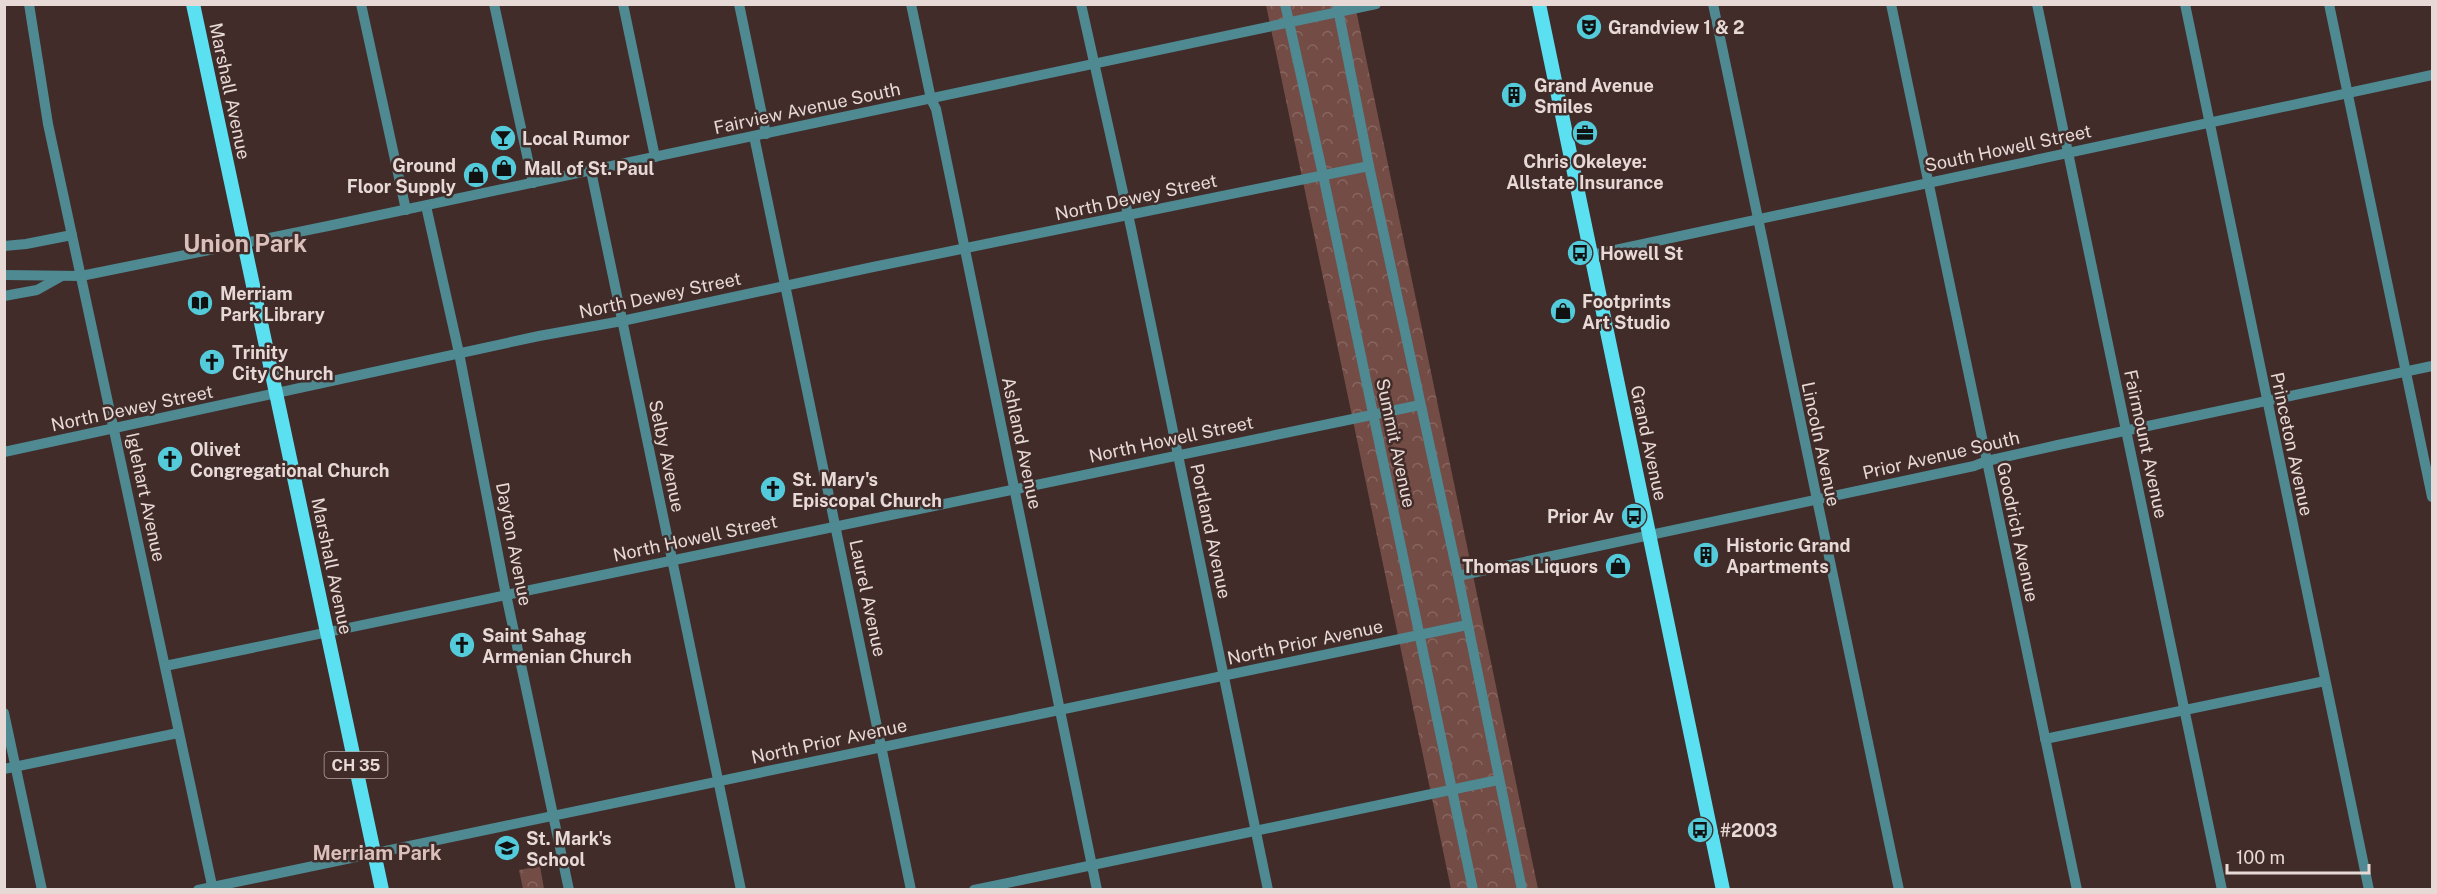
<svg xmlns="http://www.w3.org/2000/svg" width="2437" height="894" viewBox="0 0 2437 894" font-family="'Public Sans',sans-serif">
  <style>
    .forest { fill: url(#forest-crowns) }
    .lines { fill: none; stroke-linecap: round; stroke-linejoin: round }
    .minor { stroke: #4f8991; stroke-width: 10 }
    .major { stroke: #5be0f1; stroke-width: 14 }
    .labels { text-anchor: middle; dominant-baseline: central; stroke-width: 5; stroke-linejoin: round; paint-order: stroke }
    .shield { fill: #412c29; stroke: #b5a5a2; stroke-width: 1.5 }
    .shield-label { font-size: 16px; font-weight: bold; fill: #e7d9d6 }
    .poi-label { font-size: 18px; font-weight: bold; fill: #e7d9d6; stroke: #412c29; text-anchor: start }
    .street-label { font-size: 18px; fill: #e7d9d6; stroke: #412c29 }
    .neighbourhood-label { font-size: 20px; font-weight: bold; fill: #dabfba; stroke: #412c29 }
    .district-label { font-size: 24px; font-weight: bold; fill: #dabfba; stroke: #412c29 }
  </style>
  <defs>
    <pattern id="forest-crowns" width="20" height="18" patternUnits="userSpaceOnUse" patternTransform="scale(1.5)"><rect width="20" height="18" fill="#744c46"/><path d="M2 6a3 3 0 1 1 6 0M12 15a3 3 0 1 1 6 0" fill="none" stroke="#886560"/></pattern>
  </defs>
  <rect width="100%" height="100%" fill="#412c29"/>
  <g class="forest">
    <path d="M1266 5H1355L1538 889H1451Z"/>
    <path d="M540 866 544 889H523L519 870Z"/>
  </g>
  <g class="lines">
    <g class="minor">
      <path d="M29 4 48 124 213 890"/>
      <path d="M361 4 406 210"/>
      <path d="M494 4 533 183"/>
      <path d="M623 4 655 157"/>
      <path d="M739 4 766 134"/>
      <path d="M911 4 931 99 936 109 1097 890"/>
      <path d="M1081 4 1131 228 1268 890"/>
      <path d="M1285 4 1323 175 1473 890"/>
      <path d="M1337 4 1369 166 1458 576 1522 890"/>
      <path d="M1713 4 1899 890"/>
      <path d="M1891 4 2077 890"/>
      <path d="M2037 4 2222 890"/>
      <path d="M2185 4 2369 890"/>
      <path d="M2329 4 2432 497"/>
      <path d="M754 136 911 890"/>
      <path d="M591 171 741 890"/>
      <path d="M426 206 459 353 504 585 569 890"/>
      <path d="M4 246 26 244 72 235"/>
      <path d="M1592 255 2432 75"/>
      <path d="M4 275 81 276 328 226 1376 4"/>
      <path d="M4 296 37 290 62 276"/>
      <path d="M4 452 539 336 622 321 873 267 1369 166"/>
      <path d="M1458 576 1974 466 1987 461 2058 445 2432 366"/>
      <path d="M165 666 1420 405"/>
      <path d="M4 713 42 890"/>
      <path d="M2045 739 2325 681"/>
      <path d="M4 769 178 733"/>
      <path d="M198 890 1467 625"/>
      <path d="M974 890 1498 780"/>
    </g>
    <g class="major">
      <path d="M193 4 382 890"/>
      <path d="M1539 4 1723 890"/>
    </g>
  </g>
  <defs>
    <g id="theatre-disc" transform="scale(1.35)"><circle r="9.5" fill="#53cbda" stroke="#412c29"/><path d="M-5-5.5Q0-4 5-5.5V0Q5 5 0 6Q-5 5-5 0ZM-3.3-2.5H-1v1.5H-3.3ZM1-2.5H3.3v1.5H1ZM-2.8 1Q0 5.5 2.8 1Z" fill="#111"/></g>
    <g id="building-disc" transform="scale(1.35)"><circle r="9.5" fill="#53cbda" stroke="#412c29"/><path d="M-4-6H4V6H1V3H-1V6H-4ZM-2.5-4.3h1.7v1.8h-1.7ZM.8-4.3h1.7v1.8H.8ZM-2.5-1h1.7V.8h-1.7ZM.8-1h1.7V.8H.8Z" fill="#111"/></g>
    <g id="office-disc" transform="scale(1.35)"><circle r="9.5" fill="#53cbda" stroke="#412c29"/><path d="M-6-3h4V-5.5h4V-3h4V5H-6ZM-1-4.5V-3h2v-1.5ZM-6 0V1H6V0Z" fill="#111"/></g>
    <g id="bar-disc" transform="scale(1.35)"><circle r="9.5" fill="#53cbda" stroke="#412c29"/><path d="M-6-5H6L.8 .8V4.5H3.5V6h-7V4.5H-.8V.8Z" fill="#111"/></g>
    <g id="shop-disc" transform="scale(1.35)"><circle r="9.5" fill="#53cbda" stroke="#412c29"/><path d="M-5-2.5h2.3a2.7 3.5 0 0 1 5.4 0H5L5.5 6h-11ZM-1.5-2.5h3a1.5 2.3 0 0 0-3 0Z" fill="#111"/></g>
    <g id="bus-disc" transform="scale(1.35)"><circle r="9.5" fill="#53cbda" stroke="#412c29"/><path d="M-5-6H5V4H4V6H2V4H-2V6H-4V4H-5ZM-3.5-4V0h7V-4ZM-3.5 1.2v1.5H-2V1.2ZM2 1.2v1.5H3.5V1.2Z" fill="#111"/></g>
    <g id="library-disc" transform="scale(1.35)"><circle r="9.5" fill="#53cbda" stroke="#412c29"/><path d="M-6-4Q-3-5.5-.7-3.5V5Q-3 3-6 4ZM6-4Q3-5.5 .7-3.5V5Q3 3 6 4Z" fill="#111"/></g>
    <g id="church-disc" transform="scale(1.35)"><circle r="9.5" fill="#53cbda" stroke="#412c29"/><path d="M-1.2-6h2.4v3.5h3.3v2.4h-3.3V6h-2.4V-.1h-3.3v-2.4h3.3Z" fill="#111"/></g>
    <g id="school-disc" transform="scale(1.35)"><circle r="9.5" fill="#53cbda" stroke="#412c29"/><path d="M0-5L7-2L0 1L-7-2ZM-4 1L0 2.5L4 1V4Q0 6-4 4Z" fill="#111"/></g>
  </defs>
  <g fill-rule="evenodd">
    <use href="#theatre-disc" x="1589" y="27"/>
    <use href="#building-disc" x="1514" y="95"/>
    <use href="#office-disc" x="1585" y="133"/>
    <use href="#bar-disc" x="503" y="138"/>
    <use href="#shop-disc" x="504" y="168"/>
    <use href="#shop-disc" x="476" y="175"/>
    <use href="#bus-disc" x="1580" y="253"/>
    <use href="#library-disc" x="200" y="303"/>
    <use href="#shop-disc" x="1563" y="311"/>
    <use href="#church-disc" x="212" y="362"/>
    <use href="#church-disc" x="170" y="459"/>
    <use href="#church-disc" x="773" y="489"/>
    <use href="#bus-disc" x="1634" y="516"/>
    <use href="#building-disc" x="1706" y="555"/>
    <use href="#shop-disc" x="1618" y="566"/>
    <use href="#church-disc" x="462" y="645"/>
    <use href="#bus-disc" x="1700" y="830"/>
    <use href="#school-disc" x="507" y="848"/>
  </g>
  <g class="labels">
    <rect class="shield" x="324.5" y="752" width="63" height="26" rx="4.5"/>
    <g class="shield-label">
      <text x="356" y="765">CH 35</text>
    </g>
    <g class="poi-label">
      <text x="1608" y="27">Grandview 1 &amp; 2</text>
      <text x="1534" y="85">Grand Avenue<tspan x="1534" dy="21">Smiles</tspan></text>
      <text x="522" y="138">Local Rumor</text>
      <text x="1585" y="161" text-anchor="middle">Chris Okeleye:<tspan x="1585" dy="21">Allstate Insurance</tspan></text>
      <text x="456" y="165" text-anchor="end">Ground<tspan x="456" dy="21">Floor Supply</tspan></text>
      <text x="524" y="168">Mall of St. Paul</text>
      <text x="1600" y="253">Howell St</text>
      <text x="220" y="293">Merriam<tspan x="220" dy="21">Park Library</tspan></text>
      <text x="1582" y="301">Footprints<tspan x="1582" dy="21">Art Studio</tspan></text>
      <text x="232" y="352">Trinity<tspan x="232" dy="21">City Church</tspan></text>
      <text x="190" y="449">Olivet<tspan x="190" dy="21">Congregational Church</tspan></text>
      <text x="792" y="479">St. Mary's<tspan x="792" dy="21">Episcopal Church</tspan></text>
      <text x="1614" y="516" text-anchor="end">Prior Av</text>
      <text x="1726" y="545">Historic Grand<tspan x="1726" dy="21">Apartments</tspan></text>
      <text x="1598" y="566" text-anchor="end">Thomas Liquors</text>
      <text x="482" y="635">Saint Sahag<tspan x="482" dy="21">Armenian Church</tspan></text>
      <text x="1720" y="830">#2003</text>
      <text x="526" y="838">St. Mark's<tspan x="526" dy="21">School</tspan></text>
    </g>
    <g class="street-label">
      <text transform="translate(230 91) rotate(78)">Marshall Avenue</text>
      <text transform="translate(807 108) rotate(-12)">Fairview Avenue South</text>
      <text transform="translate(2008 148) rotate(-12)">South Howell Street</text>
      <text transform="translate(1136 197) rotate(-12)">North Dewey Street</text>
      <text transform="translate(660 295) rotate(-12)">North Dewey Street</text>
      <text transform="translate(132 408) rotate(-12)">North Dewey Street</text>
      <text transform="translate(1171 439) rotate(-12)">North Howell Street</text>
      <text transform="translate(1022 443) rotate(78)">Ashland Avenue</text>
      <text transform="translate(1396 443) rotate(78)">Summit Avenue</text>
      <text transform="translate(1649 443) rotate(78)">Grand Avenue</text>
      <text transform="translate(1821 444) rotate(78)">Lincoln Avenue</text>
      <text transform="translate(2146 444) rotate(78)">Fairmount Avenue</text>
      <text transform="translate(2292 444) rotate(78)">Princeton Avenue</text>
      <text transform="translate(1941 455) rotate(-13)">Prior Avenue South</text>
      <text transform="translate(667 456) rotate(78)">Selby Avenue</text>
      <text transform="translate(146 497) rotate(78)">Iglehart Avenue</text>
      <text transform="translate(1211 531) rotate(78)">Portland Avenue</text>
      <text transform="translate(2018 532) rotate(78)">Goodrich Avenue</text>
      <text transform="translate(695 538) rotate(-12)">North Howell Street</text>
      <text transform="translate(514 544) rotate(79)">Dayton Avenue</text>
      <text transform="translate(332 566) rotate(78)">Marshall Avenue</text>
      <text transform="translate(868 598) rotate(78)">Laurel Avenue</text>
      <text transform="translate(1305 642) rotate(-12)">North Prior Avenue</text>
      <text transform="translate(829 741) rotate(-12)">North Prior Avenue</text>
    </g>
    <g class="neighbourhood-label">
      <text x="377" y="853">Merriam Park</text>
    </g>
    <g class="district-label">
      <text x="245" y="243">Union Park</text>
    </g>
  </g>
  <rect width="2437" height="894" fill="none" stroke="#e7d9d6" stroke-width="12"/>
  <path d="M2227 864v9h142v-9" fill="none" stroke="#e7d9d6" stroke-width="3"/>
  <text x="2236" y="864" font-size="18" fill="#e7d9d6" stroke="#412c29" stroke-width="4.5" paint-order="stroke">100 m</text>
</svg>
